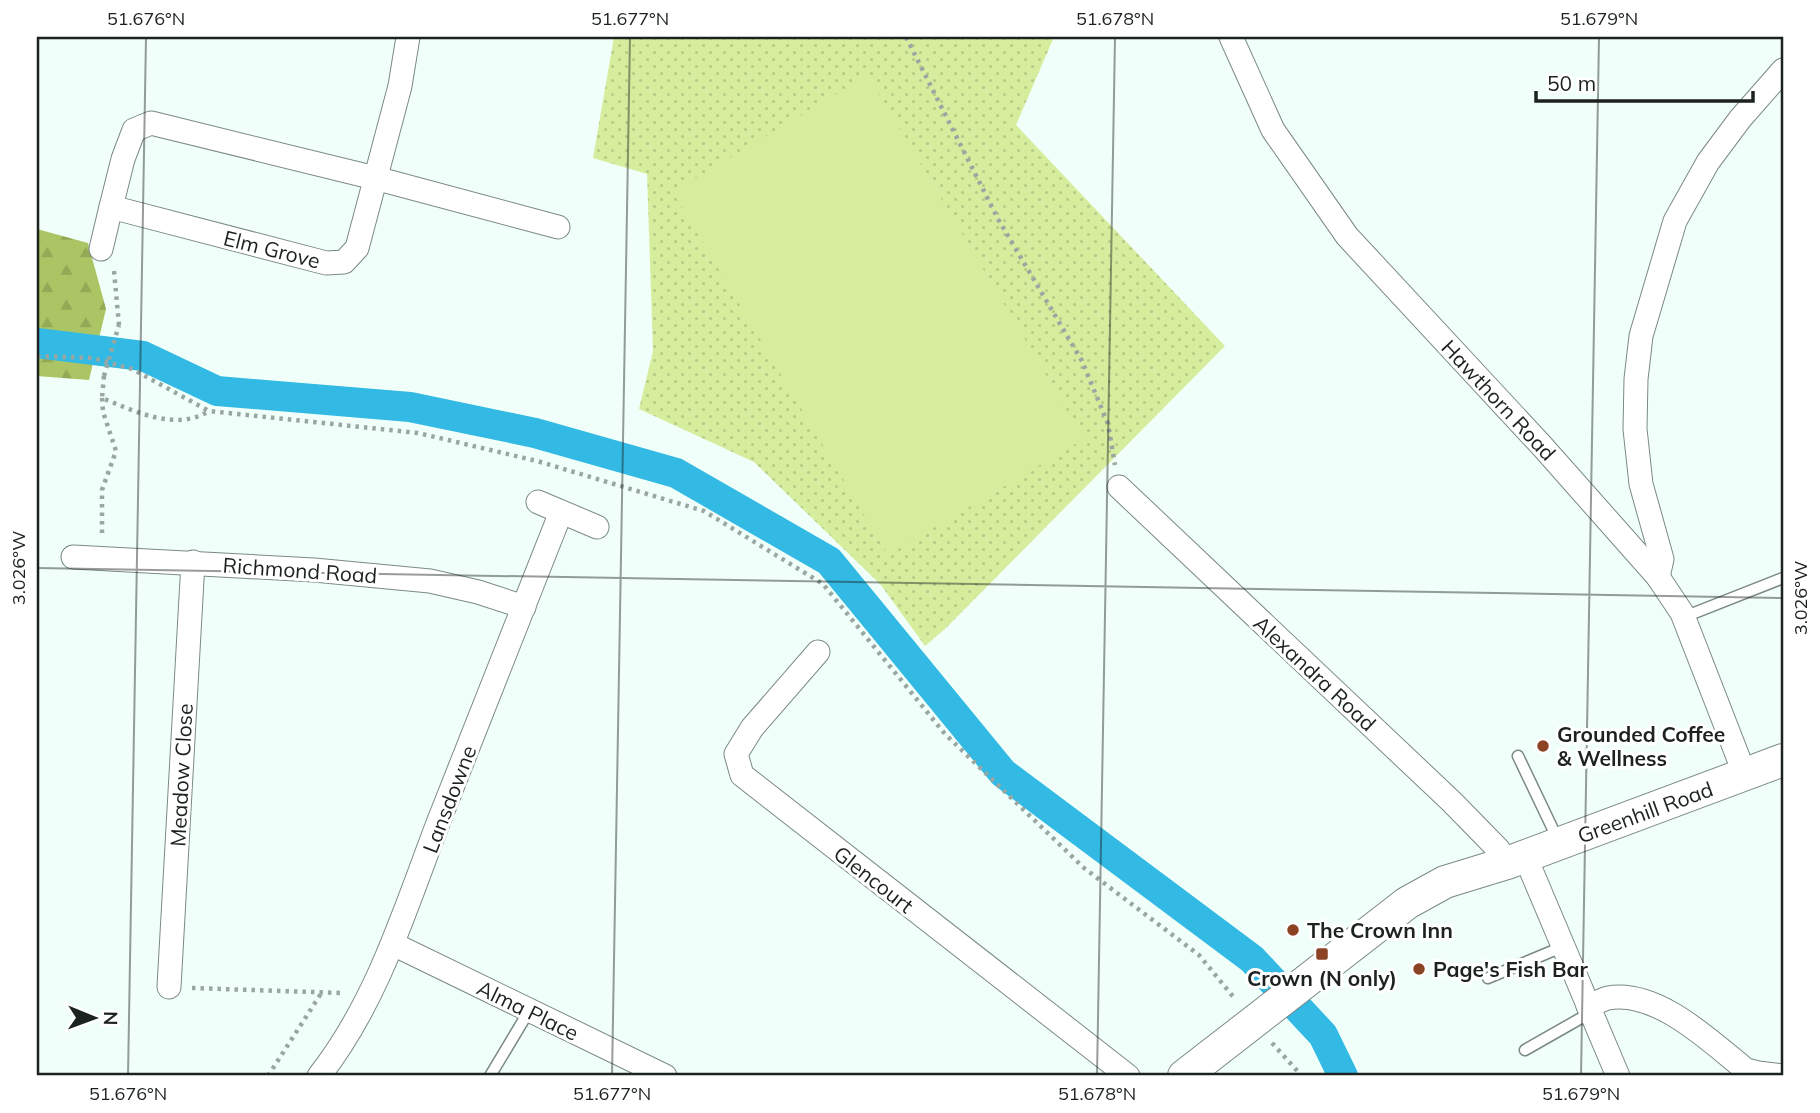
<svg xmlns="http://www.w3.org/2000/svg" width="1820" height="1113" viewBox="0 0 1820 1113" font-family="Mulish,sans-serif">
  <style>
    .green { fill: url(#green-dots) }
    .forest { fill: url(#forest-firs) }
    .pitch { fill: #d7ed9e }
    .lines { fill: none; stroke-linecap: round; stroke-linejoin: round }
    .canal { stroke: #32b9e4; stroke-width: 30 }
    .lane-casing { stroke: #7c8985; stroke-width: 13 }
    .street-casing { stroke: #7c8985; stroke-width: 25 }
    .secondary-casing { stroke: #7c8985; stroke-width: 34 }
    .path { stroke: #9aa6a2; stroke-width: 4.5; stroke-dasharray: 3.5 5; stroke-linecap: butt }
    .lane { stroke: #fff; stroke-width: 10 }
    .street { stroke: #fff; stroke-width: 23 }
    .secondary { stroke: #fff; stroke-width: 32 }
    .path-bridge { stroke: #9aa6a2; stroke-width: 4.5; stroke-dasharray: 3.5 5; stroke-linecap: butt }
    .ticks { fill: none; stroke: #1c2220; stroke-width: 2; stroke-opacity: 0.45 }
    .poi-dot { fill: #8b4323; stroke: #fff; stroke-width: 2.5 }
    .labels { text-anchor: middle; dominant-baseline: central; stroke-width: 6; stroke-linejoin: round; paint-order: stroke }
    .street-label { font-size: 21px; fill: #1c2220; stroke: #fff }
    .poi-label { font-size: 21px; font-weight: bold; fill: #1c2220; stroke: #fff; text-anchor: start }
    .neatline { fill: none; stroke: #1c2220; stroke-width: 2.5 }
    .ticks-label { font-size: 18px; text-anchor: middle; fill: #1c2220 }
  </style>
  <defs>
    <pattern id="green-dots" width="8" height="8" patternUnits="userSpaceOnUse" patternTransform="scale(1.75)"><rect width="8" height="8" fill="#d7ed9e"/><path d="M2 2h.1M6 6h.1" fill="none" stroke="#b8cb88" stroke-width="1.8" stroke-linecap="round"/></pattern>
    <pattern id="forest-firs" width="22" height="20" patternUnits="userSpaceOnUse" patternTransform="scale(1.75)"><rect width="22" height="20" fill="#acc564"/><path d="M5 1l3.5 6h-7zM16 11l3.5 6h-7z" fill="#93a956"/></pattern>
  </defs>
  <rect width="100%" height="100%" fill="#f0fffa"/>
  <path class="green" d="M614 37H1054L1016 125 1225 346 946 628 925 646 881 585 754 462 639 409 653 351 647 174 593 158Z"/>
  <path class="forest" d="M37 229 88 243 106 309 89 380 37 376Z"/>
  <path class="pitch" d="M868 75 1084 439 888 555 673 192Z"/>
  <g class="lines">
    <path class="canal" d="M37 343 143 356 217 391 410 407 535 433 676 473 829 561 1003 773 1252 959 1323 1035 1343 1076"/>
    <g class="lane-casing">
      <g id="lane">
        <path d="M1684 617 1783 578"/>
        <path d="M1518 756 1559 842"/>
        <path d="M1488 978 1562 947"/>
        <path d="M1525 1050 1590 1013"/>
        <path d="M490 1076 529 1011"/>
      </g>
    </g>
    <g class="street-casing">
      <g id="street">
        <path d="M408 37 400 86 357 248 344 262 326 263 111 207 123 159 134 130 151 123 375 178 558 227"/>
        <path d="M1231 37 1273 130 1347 236 1542 446 1658 577 1682 613 1745 775"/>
        <path d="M101 249 111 207"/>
        <path d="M1119 487 1452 802 1498 849 1507 863"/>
        <path d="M538 502 597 527"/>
        <path d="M73 557 314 570 430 581 478 592 524 607"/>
        <path d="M1658 577 1662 559 1641 484 1635 429 1636 379 1641 336 1675 221 1708 162 1740 119 1783 70"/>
        <path d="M818 652 752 728 736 754 742 775 1128 1076"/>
        <path d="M1525 856 1618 1076"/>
        <path d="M393 944 665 1076"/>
        <path d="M169 987 193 562"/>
        <path d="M1588 1006C1594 1004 1601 1000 1608 998 1657 989 1711 1042 1746 1070L1758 1073 1783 1076"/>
        <path d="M319 1076C378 1001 406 906 440 818 480 716 521 614 561 512"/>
      </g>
    </g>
    <g class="secondary-casing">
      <path id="secondary" d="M1184 1076 1407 903 1445 882 1507 863 1783 760"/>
    </g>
    <g class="path">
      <path d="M906 37 998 219 1082 361 1108 424 1115 465"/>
      <path d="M114 271 119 325"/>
      <path d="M37 356 93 358 132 369 209 411 418 433 537 461 704 511 823 584 945 734 1084 868 1199 955 1235 999"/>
      <path d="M104 376 102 398C134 411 176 432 209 411"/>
      <path d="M102 398 103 412 116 451 102 490V535"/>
      <path d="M192 988 341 993"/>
      <path d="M1272 1043 1302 1076"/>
      <path d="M268 1076 322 992"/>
    </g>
    <use href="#lane" class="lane"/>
    <use href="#street" class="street"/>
    <use href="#secondary" class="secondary"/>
    <path class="path-bridge" d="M104 376 119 325"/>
  </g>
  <path class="ticks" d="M37 568 1783 598M128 1076 146 37M612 1076 630 37M1097 1076 1115 37M1581 1076 1599 37"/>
  <g class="poi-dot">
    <circle cx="1543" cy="746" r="7"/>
    <circle cx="1293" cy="930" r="7"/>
    <rect x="1315" y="947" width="14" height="14" rx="3.5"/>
    <circle cx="1419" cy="969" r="7"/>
  </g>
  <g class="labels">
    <g class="street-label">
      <text transform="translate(272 249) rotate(14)">Elm Grove</text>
      <text transform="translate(1499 400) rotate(47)">Hawthorn Road</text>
      <text transform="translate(300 570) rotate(4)">Richmond Road</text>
      <text transform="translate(1315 673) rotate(43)">Alexandra Road</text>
      <text transform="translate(181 775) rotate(-87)">Meadow Close</text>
      <text transform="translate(449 799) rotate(-69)">Lansdowne</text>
      <text transform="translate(1645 812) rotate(-20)">Greenhill Road</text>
      <text transform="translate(874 879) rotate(38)">Glencourt</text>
      <text transform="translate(528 1010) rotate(26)">Alma Place</text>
    </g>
    <g class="poi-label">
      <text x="1557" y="734">Grounded Coffee<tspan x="1557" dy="24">&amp; Wellness</tspan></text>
      <text x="1307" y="930">The Crown Inn</text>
      <text x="1433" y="969">Page's Fish Bar</text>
      <text x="1322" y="978" text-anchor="middle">Crown (N only)</text>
    </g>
  </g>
  <rect width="1820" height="1113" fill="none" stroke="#ffffff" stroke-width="77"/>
  <g transform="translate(94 1018) rotate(91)" stroke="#ffffff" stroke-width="5" paint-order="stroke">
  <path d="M0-5L12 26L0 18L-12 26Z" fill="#1c2220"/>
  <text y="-10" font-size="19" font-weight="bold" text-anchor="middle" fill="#1c2220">N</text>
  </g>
  <path d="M1536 91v10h217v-10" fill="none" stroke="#1c2220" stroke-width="3.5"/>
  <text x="1547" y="91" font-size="21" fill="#1c2220" stroke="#ffffff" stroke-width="5" paint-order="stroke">50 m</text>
  <rect x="38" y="38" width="1744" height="1036" class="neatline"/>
  <g class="ticks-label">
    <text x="146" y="25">51.676°N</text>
    <text x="630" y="25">51.677°N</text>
    <text x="1115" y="25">51.678°N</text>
    <text x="1599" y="25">51.679°N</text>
    <text transform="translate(19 568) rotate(-90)" y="6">3.026°W</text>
    <text transform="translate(1801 598) rotate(-90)" y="6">3.026°W</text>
    <text x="128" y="1100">51.676°N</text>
    <text x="612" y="1100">51.677°N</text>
    <text x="1097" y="1100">51.678°N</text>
    <text x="1581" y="1100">51.679°N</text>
  </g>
</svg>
